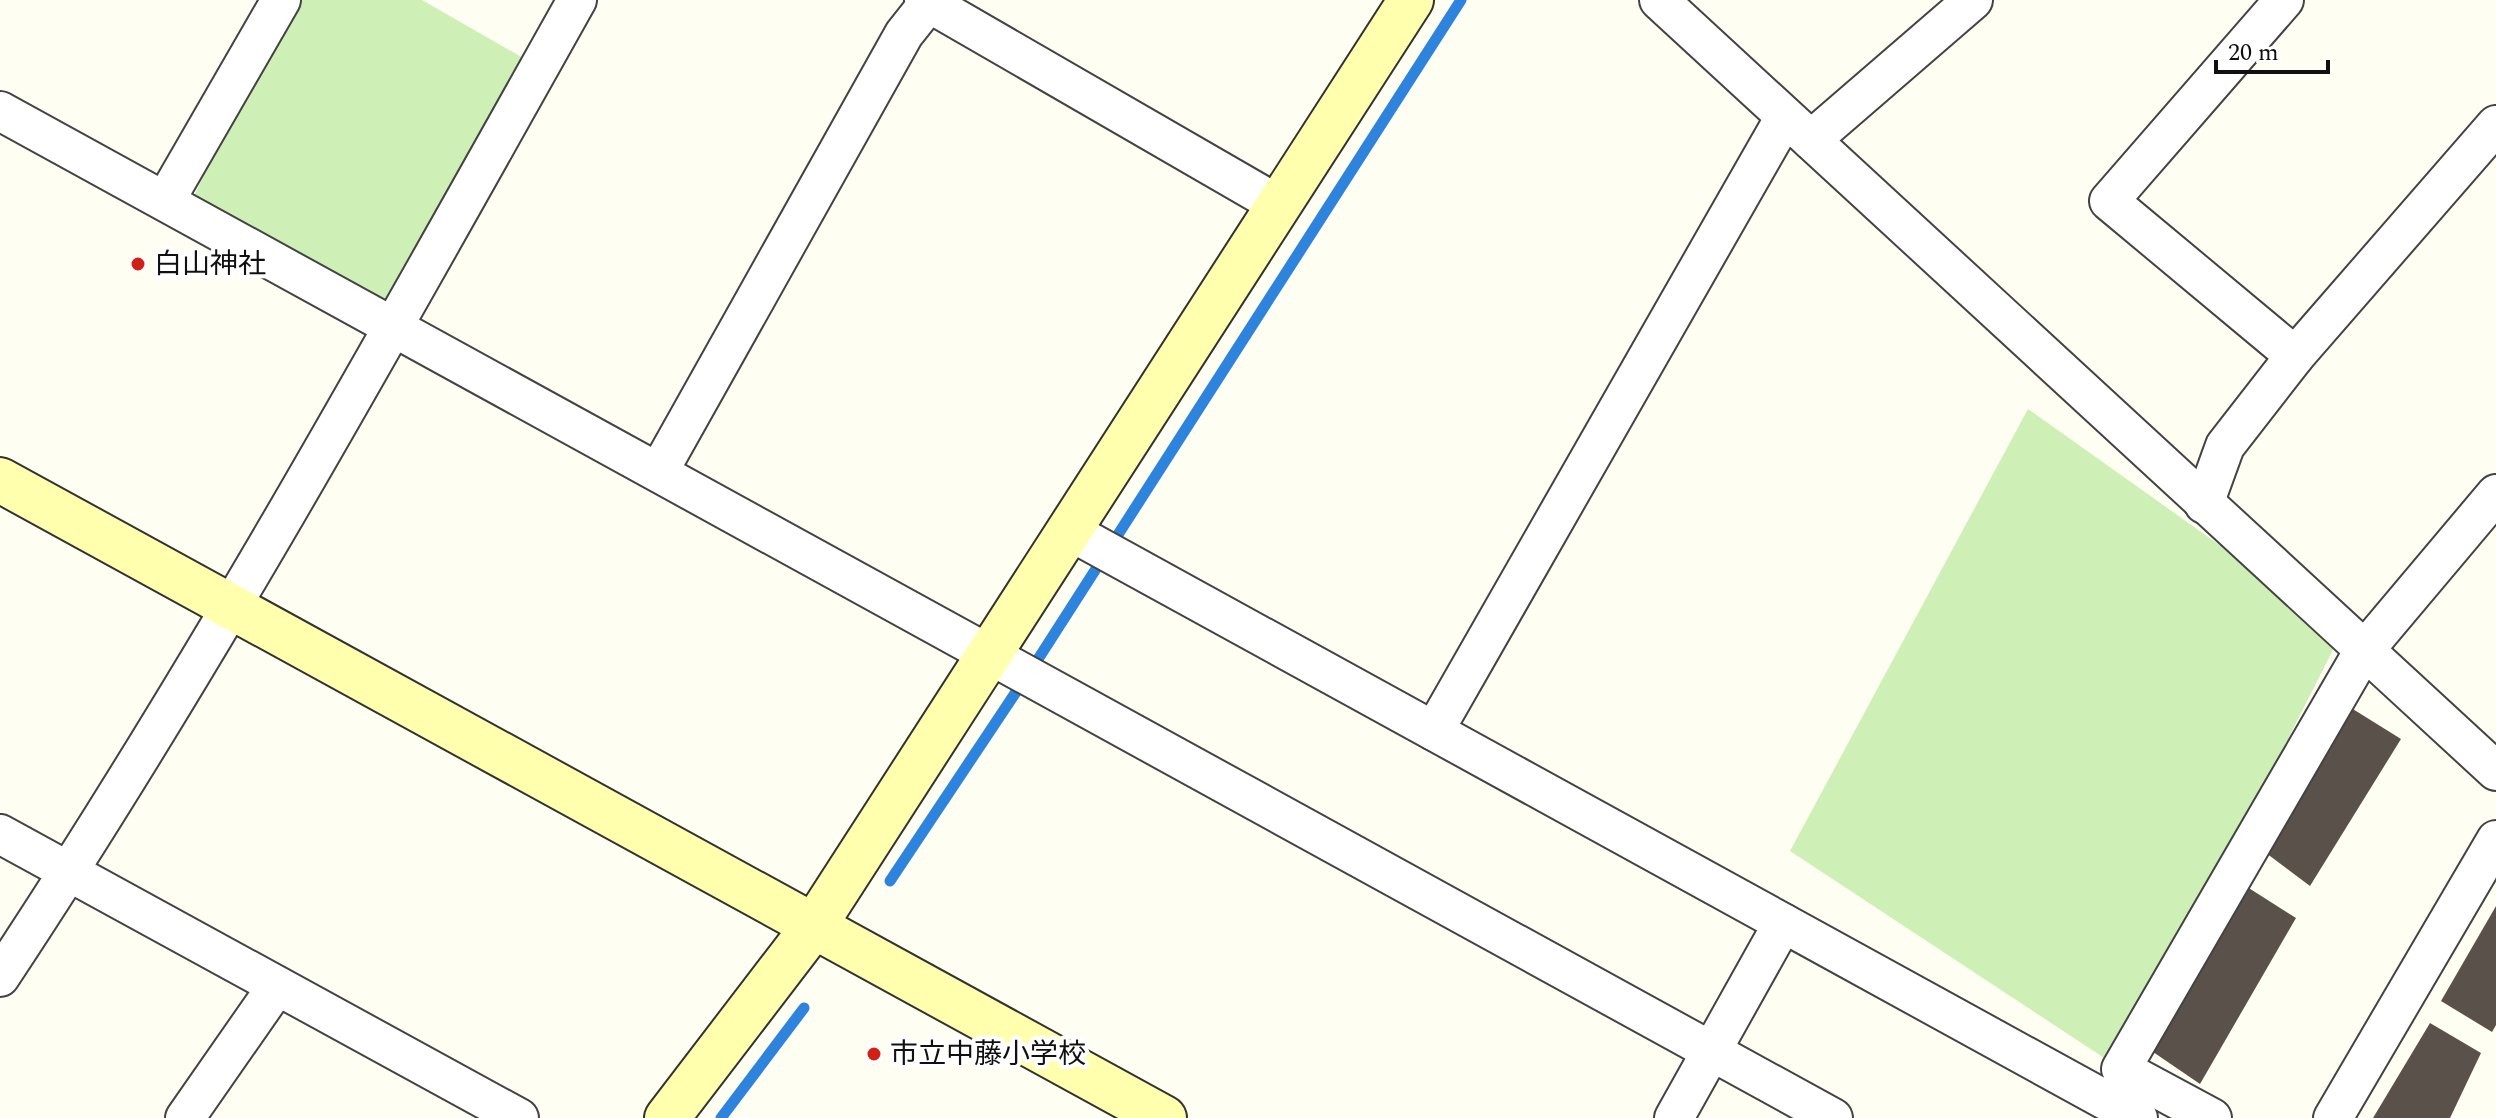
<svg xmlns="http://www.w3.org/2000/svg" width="2496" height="1118" viewBox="0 0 2496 1118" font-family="Spectral,'Noto Sans JP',serif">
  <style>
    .green { fill: #ceefb6 }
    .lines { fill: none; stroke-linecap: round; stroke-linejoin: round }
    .stream { stroke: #2e84dd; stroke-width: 11 }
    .building { fill: #5a524a }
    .street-casing { stroke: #434343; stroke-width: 42 }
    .secondary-casing { stroke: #323232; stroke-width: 48 }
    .street { stroke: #fff; stroke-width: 38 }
    .secondary { stroke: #ffffad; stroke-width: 44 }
    .poi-dot { fill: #d12116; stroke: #fff; stroke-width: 3 }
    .labels { text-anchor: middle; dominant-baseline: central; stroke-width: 8; stroke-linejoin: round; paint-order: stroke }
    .poi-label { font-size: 28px; fill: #101010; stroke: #fff; text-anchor: start }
  </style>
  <rect width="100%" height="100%" fill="#fffef2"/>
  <g class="green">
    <path d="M287 0H422L539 67 394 326 194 196Z"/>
    <path d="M2028 409 2342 632 2121 1069 1790 851Z"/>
  </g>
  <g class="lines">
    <g class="stream">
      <path d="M890 881 1042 653 1461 0"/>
      <path d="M721 1118 804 1008"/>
    </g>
  </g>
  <g class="building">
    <path d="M2348 706 2401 739 2310 886 2262 850Z"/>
    <path d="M2244 885 2296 918 2200 1084 2137 1041Z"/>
    <path d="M2496 906V1025L2492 1032 2441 1001Z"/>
    <path d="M2430 1023 2481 1053 2450 1118H2373Z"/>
  </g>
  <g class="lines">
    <g class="street-casing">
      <g id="street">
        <path d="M924 0 1277 204"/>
        <path d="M1659 0 2496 771"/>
        <path d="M2284 0 2109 201 2295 356"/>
        <path d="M0 111 1833 1118"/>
        <path d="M1811 140 1973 0"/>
        <path d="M165 201 281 0"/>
        <path d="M659 471 904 34 931 0"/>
        <path d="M2204 504 2225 446 2295 356 2496 125"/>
        <path d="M1068 530 2138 1118"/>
        <path d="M1434 731 1785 117"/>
        <path d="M0 834 519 1118"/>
        <path d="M0 977C209 661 392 330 577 0"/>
        <path d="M185 1118 277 986"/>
        <path d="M1674 1118 1783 923"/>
        <path d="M2212 1118 2121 1069 2363 652 2496 494"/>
        <path d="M2333 1118 2496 840"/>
      </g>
    </g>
    <g class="secondary-casing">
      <g id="secondary">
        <path d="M0 480 1164 1118"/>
        <path d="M667 1118 814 926 1411 0"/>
      </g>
    </g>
    <use href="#street" class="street"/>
    <use href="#secondary" class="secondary"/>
  </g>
  <g class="poi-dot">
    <circle cx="138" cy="264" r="8"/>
    <circle cx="874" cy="1054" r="8"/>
  </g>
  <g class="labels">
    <g class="poi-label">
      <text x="154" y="264">白山神社</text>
      <text x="890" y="1054">市立中藤小学校</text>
    </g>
  </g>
  <path d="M2216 60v12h112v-12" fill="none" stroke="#101010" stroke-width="4"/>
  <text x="2228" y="60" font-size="24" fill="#101010" stroke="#ffffff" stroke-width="6" paint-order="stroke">20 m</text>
</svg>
